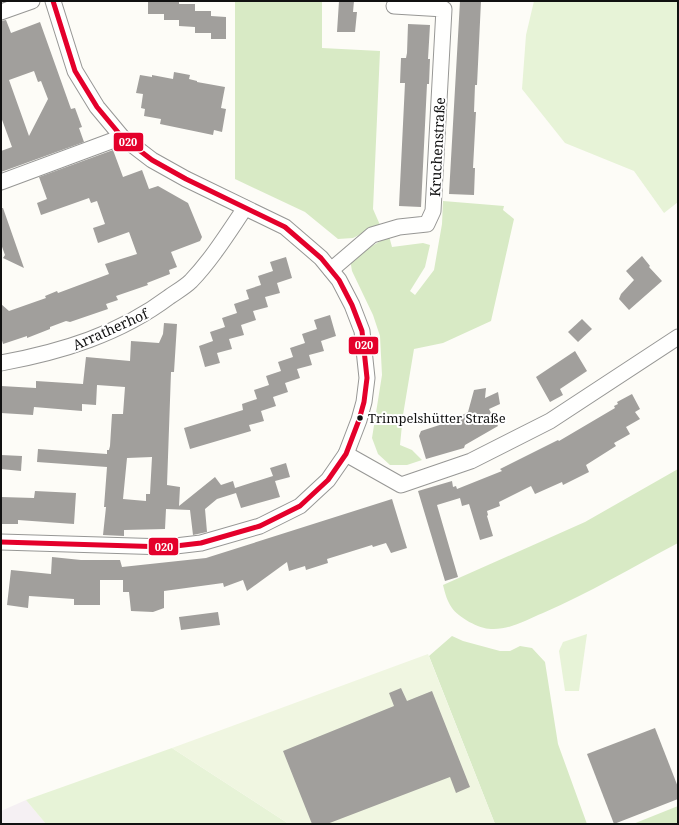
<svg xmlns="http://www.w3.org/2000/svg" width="679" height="825" viewBox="0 0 679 825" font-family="'Noto Serif',serif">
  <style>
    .industrial { fill: #f5f0f3 }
    .green { fill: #e7f3d7 }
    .forest { fill: #d8eac5 }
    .pitch { fill: #f0f6e1 }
    .building { fill: #a19f9c; fill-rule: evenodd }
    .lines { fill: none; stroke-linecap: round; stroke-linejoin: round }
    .minor-casing { stroke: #979795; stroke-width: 17 }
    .minor { stroke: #fffffe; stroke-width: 15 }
    .bus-1-casing { stroke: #fff; stroke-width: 8 }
    .bus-1 { stroke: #e4002b; stroke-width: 5 }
    .bus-dot { fill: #111; stroke: #fff; stroke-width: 1.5 }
    .labels { text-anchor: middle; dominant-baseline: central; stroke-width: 4; stroke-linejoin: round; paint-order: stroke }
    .bus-label { font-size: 13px; fill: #111; stroke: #fff; text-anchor: start }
    .street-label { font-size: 14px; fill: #111; stroke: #fff }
    .line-badge { stroke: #fff; stroke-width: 1.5 }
    .badge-label { font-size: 11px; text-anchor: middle; font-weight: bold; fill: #fff }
  </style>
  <rect width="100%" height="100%" fill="#fdfcf7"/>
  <path class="industrial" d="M26 800 46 824H1V811Z"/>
  <g class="green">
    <path d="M534 1H678V202L664 213 634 171 565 143 522 89 526 35Z"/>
    <path d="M587 634 579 691H565L559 651 563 642Z"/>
    <path d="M172 748 289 824H46L26 800Z"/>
  </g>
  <g class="forest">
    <path d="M235 1H322V48L380 51 373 209 380 225 353 238 338 239 305 212 235 179Z"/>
    <path d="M443 201 504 206 503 210 514 219 491 321 443 343 414 349 403 415 400 445 412 450 422 460 407 465H390L378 454 372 438 382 375 380 336 373 315 352 271 350 259 389 236 392 247 423 243 430 245 425 267 410 291 415 295 434 270 442 224Z"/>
    <path d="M678 469V543C633 567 589 593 543 613 526 620 510 630 491 629 479 629 458 617 452 608 447 601 445 593 443 585L585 522Z"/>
    <path d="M452 636 463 641 500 651H510L520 646 532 648 545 662 558 744 587 824H495L429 656Z"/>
    <path d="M678 806V824H633Z"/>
  </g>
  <path class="pitch" d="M428 654 495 824H289L172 748Z"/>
  <g class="building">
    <path d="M148 1H179V4H195V11H211V16L226 17V39H211V33H195V27L179 26V20H164V14H148Z"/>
    <path d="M339 1H354L353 12H357L355 32H337Z"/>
    <path d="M460 1H481L477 85H475L474 112H476L473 168H475L474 195 449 194Z"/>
    <path d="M6 20 11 33 40 22 71 109 75 108 82 127 79 128 84 142 1 172V151L12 147 1 117V21ZM34 71 38 82 41 81 48 99 29 136 9 80Z"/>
    <path d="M408 24 430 25 428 59H430L429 84H427L421 207 399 206 405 83H400L401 58H406L407 53Z"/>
    <path d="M174 72 190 75 189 79 197 81V82L225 87 221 108 226 109 222 132 214 130 213 135 160 124 161 119 144 116 145 109 141 108 143 94 136 93 140 75 152 77V75L173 79Z"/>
    <path d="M113 150 123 177 142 170 149 189 158 186 188 203 202 237 200 241 171 252 177 267 169 270 170 274 147 283 148 285 116 296 118 300 106 304 108 309 70 322 66 321 50 327V329L27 338V336L3 344 1 337V304L9 311 46 298 45 296 57 291 58 293 109 274 105 264 137 254 129 232 98 243 93 228 105 224 97 201 91 203 89 198 41 215 37 203 47 199 39 177Z"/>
    <path d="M1 208H3L24 268 3 258 5 255 1 244Z"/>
    <path d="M642 256 650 266 649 267 662 281 629 310 619 299 621 294 634 280 626 271Z"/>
    <path d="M286 257 292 278 277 283 280 293 265 297 268 307 253 311 256 320 241 325 244 335 229 339 232 349 217 353 220 363 205 367 199 346 213 341 210 332 225 327 222 318 237 313 234 304 249 299 246 290 261 285 258 276 273 271 270 262Z"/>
    <path d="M330 315 336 336 321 341 324 351 309 355 312 365 297 369 300 378 285 383 288 392 273 397 276 406 261 411 264 421 249 425 251 431 190 449 184 428 243 410 242 404 257 399 254 390 269 385 266 376 281 371 278 362 293 357 290 348 305 343 302 334 317 329 314 320Z"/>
    <path d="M582 319 592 329 578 342 568 332Z"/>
    <path d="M164 323 177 324 174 372H171L167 485 180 487 179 506 215 477 221 485 233 481 235 488 273 476 270 468 286 463 290 477 275 481 280 497 241 508 236 493 217 499 205 509 207 532 193 535 190 510 166 509 165 529 124 530V536L103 535 106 507H104L107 467 37 462 38 449 107 454V450H109L110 446 112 414H123L125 387 97 385 96 405 82 404V411L34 407 33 415 1 413V386L36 388V381L83 384 86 357 130 361 131 341 159 343 163 334ZM152 457 150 494H146V501L123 499 127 458Z"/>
    <path d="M575 351 587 371 560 389 563 395 550 402 536 377Z"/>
    <path d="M486 388 485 398 498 392 500 404 489 409 498 426 465 445 464 448 426 459 419 436 421 431 452 421 468 412 474 390Z"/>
    <path d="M632 394 640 409 635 412 640 419 626 427 630 434 614 443 616 446 586 465 589 472 563 485 562 482 535 494 531 486 499 502 500 506 487 511 488 515 487 516 493 536 480 540 469 504 462 506 460 498 437 505 458 577 445 581 418 491 452 481 453 487 456 486 457 489 502 471 500 469 558 440 559 441 615 408 614 406 618 404 617 402Z"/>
    <path d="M1 455 22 456 21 471 1 469Z"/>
    <path d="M35 491 76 493 74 524 18 520V524H1V497L34 498Z"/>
    <path d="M392 499 407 548 391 553 386 543 373 547 372 545 327 559 328 563 306 570 305 566 289 571 287 562 247 591 243 580 224 587 223 583 164 591V608L153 612 131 611 129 592H123V580H100V605H74V599L29 596 28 608 7 605 11 570 51 574 52 557 81 560H120L122 567 206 558Z"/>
    <path d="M218 612 220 625 181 630 179 617Z"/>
    <path d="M401 688 407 701 432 691 470 787 456 793 450 777 327 824H312L283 751 394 706 389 693Z"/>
    <path d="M655 728 678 787V799L614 824 587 754Z"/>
  </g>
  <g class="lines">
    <g class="minor-casing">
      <g id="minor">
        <path d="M1 12 32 1"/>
        <path d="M1 182 122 137"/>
        <path d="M331 270 372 235 399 227 427 224 433 211 444 9 394 6"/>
        <path d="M1 363C61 352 120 334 169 297 176 292 185 287 191 281 212 259 228 233 245 208"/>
        <path d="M346 454 401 485 471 461 550 421 678 337"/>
        <path d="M1 542 167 547 201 543 260 526 300 506 328 480 346 454 359 420 364 402 367 378 362 331 352 305 339 280 321 258 285 227 186 179 152 160 122 137 97 107 75 71 53 1"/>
      </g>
    </g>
    <use href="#minor" class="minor"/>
    <g class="bus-1-casing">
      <path id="bus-1" d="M1 542 167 547 201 543 260 526 300 506 328 480 346 454 359 420 364 402 367 378 362 331 352 305 339 280 321 258 285 227 186 179 152 160 122 137 97 107 75 71 53 1"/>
    </g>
    <use href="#bus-1" class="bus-1"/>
  </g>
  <circle class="bus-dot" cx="360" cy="418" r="3.5"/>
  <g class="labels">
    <g class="bus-label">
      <text x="368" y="418">Trimpelshütter Straße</text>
    </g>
    <g class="street-label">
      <text transform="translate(437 147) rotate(-87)">Kruchenstraße</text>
      <text transform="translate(110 329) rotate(-24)">Arratherhof</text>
    </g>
  </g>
  <g class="line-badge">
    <rect x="113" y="132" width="31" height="20" rx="4" fill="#e4002b"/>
    <rect x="348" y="336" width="31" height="19" rx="4" fill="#e4002b"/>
    <rect x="148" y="537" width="31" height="19" rx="4" fill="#e4002b"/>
  </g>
  <g class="badge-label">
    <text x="128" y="146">020</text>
    <text x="364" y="349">020</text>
    <text x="164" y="551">020</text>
  </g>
  <rect width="679" height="825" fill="none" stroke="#111111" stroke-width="4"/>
</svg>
